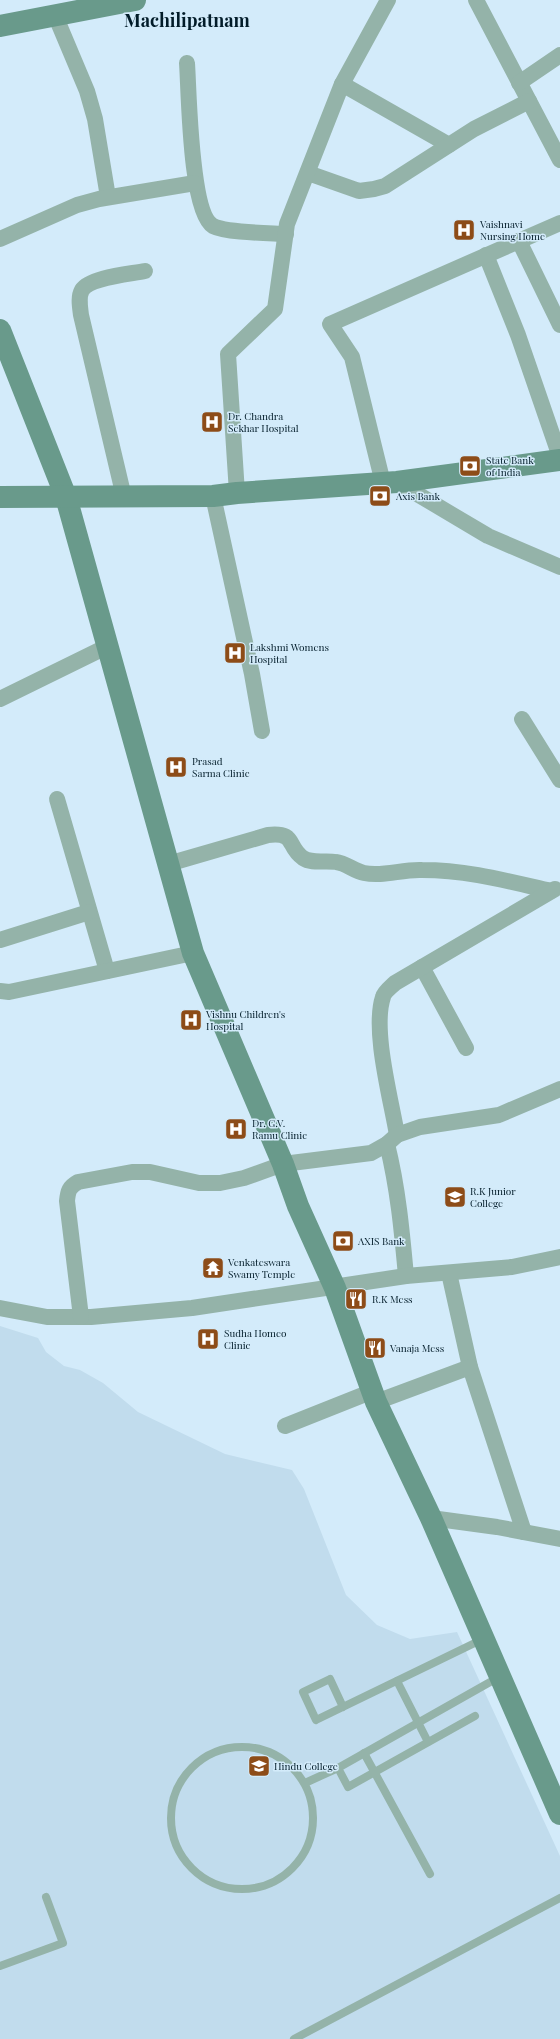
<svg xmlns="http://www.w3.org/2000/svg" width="560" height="2039" viewBox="0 0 560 2039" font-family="'Playfair Display',serif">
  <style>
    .built { fill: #c1dced }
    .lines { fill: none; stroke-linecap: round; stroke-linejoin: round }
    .lane { stroke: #94b3a9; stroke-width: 8 }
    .street { stroke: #94b3a9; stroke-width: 16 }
    .secondary { stroke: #699a8b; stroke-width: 22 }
    .labels { text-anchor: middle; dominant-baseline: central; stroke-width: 3; stroke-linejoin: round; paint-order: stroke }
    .poi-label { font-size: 10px; fill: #021c29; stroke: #d3ebfa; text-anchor: start }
    .town-label { font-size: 18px; font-weight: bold; fill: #021c29; stroke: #d3ebfa }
  </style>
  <rect width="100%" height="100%" fill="#d3ebfa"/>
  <path class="built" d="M0 1326 38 1338 46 1352 64 1366 80 1370 103 1383 138 1412 225 1454 292 1470 304 1489 346 1595 377 1625 410 1639 457 1632 560 1856V2039H0Z"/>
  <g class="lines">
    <g class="lane">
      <path d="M397 1681 428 1742"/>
      <path d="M343 1707 330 1679 303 1692 316 1720 483 1639"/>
      <path d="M475 1716 348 1787 338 1768 499 1677"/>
      <circle cx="242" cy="1818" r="71"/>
      <path d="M364 1753 430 1874"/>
      <path d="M305 1783 338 1768"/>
      <path d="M0 1966 63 1943 46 1897"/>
      <path d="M294 2039 560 1898"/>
    </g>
    <g class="street">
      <path d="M476 0 560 160"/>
      <path d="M55 15 87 91 95 119 108 197"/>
      <path d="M187 63C189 91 190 213 213 226 227 233 269 233 286 234"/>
      <path d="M519 83 560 55"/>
      <path d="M342 84 449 145"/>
      <path d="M308 173 359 191 374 189 385 186 474 129 529 101"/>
      <path d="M0 239 77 205 99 199 195 183"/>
      <path d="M519 241 560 325"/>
      <path d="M486 255 518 335 560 457"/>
      <path d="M397 482 488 536 560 567"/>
      <path d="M383 483 352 357 330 324 560 223"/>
      <path d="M237 493 228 354 275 309 287 224 342 84 388 0"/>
      <path d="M213 496 252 674 262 731"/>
      <path d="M124 497 81 315C80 307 78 297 82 290 90 277 131 274 145 271"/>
      <path d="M0 699 108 646"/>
      <path d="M522 719 560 780"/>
      <path d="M57 799 107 971"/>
      <path d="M168 864 268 835C297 832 286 846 303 858 312 864 325 860 336 862 346 863 354 871 364 873 383 877 402 869 422 870 467 870 507 881 551 891"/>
      <path d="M0 940 89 912"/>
      <path d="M422 967 466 1048"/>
      <path d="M0 991 9 992 193 953"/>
      <path d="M397 1135C391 1099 372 1030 383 997 384 992 391 987 395 983L555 889"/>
      <path d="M387 1144C398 1188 402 1232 406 1276"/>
      <path d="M449 1273 470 1367 524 1532"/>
      <path d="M0 1308 47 1317H91L192 1308 406 1276 512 1267 560 1257"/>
      <path d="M81 1317 67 1201C68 1191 69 1187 78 1182L132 1172H150L199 1183H220L244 1178 283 1164 371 1153 387 1144 397 1135 420 1127 499 1115 560 1089"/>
      <path d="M376 1402 470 1367"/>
      <path d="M285 1426 373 1391"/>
      <path d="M431 1518 497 1527 560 1539"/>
    </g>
    <g class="secondary">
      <path d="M0 26 135 0"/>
      <path d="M0 330 66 497 193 953 283 1164 298 1206 335 1288 376 1402 431 1518 560 1814"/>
      <path d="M0 497 213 496 237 493 397 482 560 460"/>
    </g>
  </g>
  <defs>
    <g id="hospital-square" transform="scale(1.15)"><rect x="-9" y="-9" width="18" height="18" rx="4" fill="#8d4c18" stroke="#d3ebfa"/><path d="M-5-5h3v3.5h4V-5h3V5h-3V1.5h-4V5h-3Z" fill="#fff"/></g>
    <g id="bank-square" transform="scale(1.15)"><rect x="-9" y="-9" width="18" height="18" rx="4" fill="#8d4c18" stroke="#d3ebfa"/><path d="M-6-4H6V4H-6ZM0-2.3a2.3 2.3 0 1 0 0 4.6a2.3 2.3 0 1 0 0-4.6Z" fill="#fff"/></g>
    <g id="university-square" transform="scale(1.15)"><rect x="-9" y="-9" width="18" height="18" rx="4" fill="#8d4c18" stroke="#d3ebfa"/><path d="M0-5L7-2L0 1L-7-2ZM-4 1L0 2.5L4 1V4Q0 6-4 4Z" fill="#fff"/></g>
    <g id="temple-square" transform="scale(1.15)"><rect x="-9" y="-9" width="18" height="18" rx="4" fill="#8d4c18" stroke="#d3ebfa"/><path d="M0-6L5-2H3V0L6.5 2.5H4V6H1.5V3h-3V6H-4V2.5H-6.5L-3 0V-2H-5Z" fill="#fff"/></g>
    <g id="restaurant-square" transform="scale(1.15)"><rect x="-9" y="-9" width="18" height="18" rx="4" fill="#8d4c18" stroke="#d3ebfa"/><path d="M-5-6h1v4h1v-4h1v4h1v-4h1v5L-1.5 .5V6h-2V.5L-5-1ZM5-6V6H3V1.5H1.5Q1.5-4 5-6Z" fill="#fff"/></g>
  </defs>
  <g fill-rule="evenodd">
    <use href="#hospital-square" x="464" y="230"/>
    <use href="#hospital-square" x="212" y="422"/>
    <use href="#bank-square" x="470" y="466"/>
    <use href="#bank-square" x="380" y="496"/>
    <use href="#hospital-square" x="235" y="653"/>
    <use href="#hospital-square" x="176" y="767"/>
    <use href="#hospital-square" x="191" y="1020"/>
    <use href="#hospital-square" x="236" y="1129"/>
    <use href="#university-square" x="455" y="1197"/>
    <use href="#bank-square" x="343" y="1241"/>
    <use href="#temple-square" x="213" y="1268"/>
    <use href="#restaurant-square" x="356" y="1299"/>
    <use href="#hospital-square" x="208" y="1339"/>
    <use href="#restaurant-square" x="375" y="1348"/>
    <use href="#university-square" x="259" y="1766"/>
  </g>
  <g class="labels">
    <g class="poi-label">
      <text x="480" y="224">Vaishnavi<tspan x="480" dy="12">Nursing Home</tspan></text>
      <text x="228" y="416">Dr. Chandra<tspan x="228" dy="12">Sekhar Hospital</tspan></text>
      <text x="486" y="460">State Bank<tspan x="486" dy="12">of India</tspan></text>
      <text x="396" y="496">Axis Bank</text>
      <text x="250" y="647">Lakshmi Womens<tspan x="250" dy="12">Hospital</tspan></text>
      <text x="192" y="761">Prasad<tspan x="192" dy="12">Sarma Clinic</tspan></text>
      <text x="206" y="1014">Vishnu Children's<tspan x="206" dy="12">Hospital</tspan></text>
      <text x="252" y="1123">Dr. G.V.<tspan x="252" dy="12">Ramu Clinic</tspan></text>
      <text x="470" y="1191">R.K Junior<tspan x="470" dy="12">College</tspan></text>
      <text x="358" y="1241">AXIS Bank</text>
      <text x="228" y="1262">Venkateswara<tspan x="228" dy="12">Swamy Temple</tspan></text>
      <text x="372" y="1299">R.K Mess</text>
      <text x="224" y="1333">Sudha Homeo<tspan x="224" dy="12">Clinic</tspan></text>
      <text x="390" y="1348">Vanaja Mess</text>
      <text x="274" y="1766">Hindu College</text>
    </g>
    <g class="town-label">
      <text x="187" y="20">Machilipatnam</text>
    </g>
  </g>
</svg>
